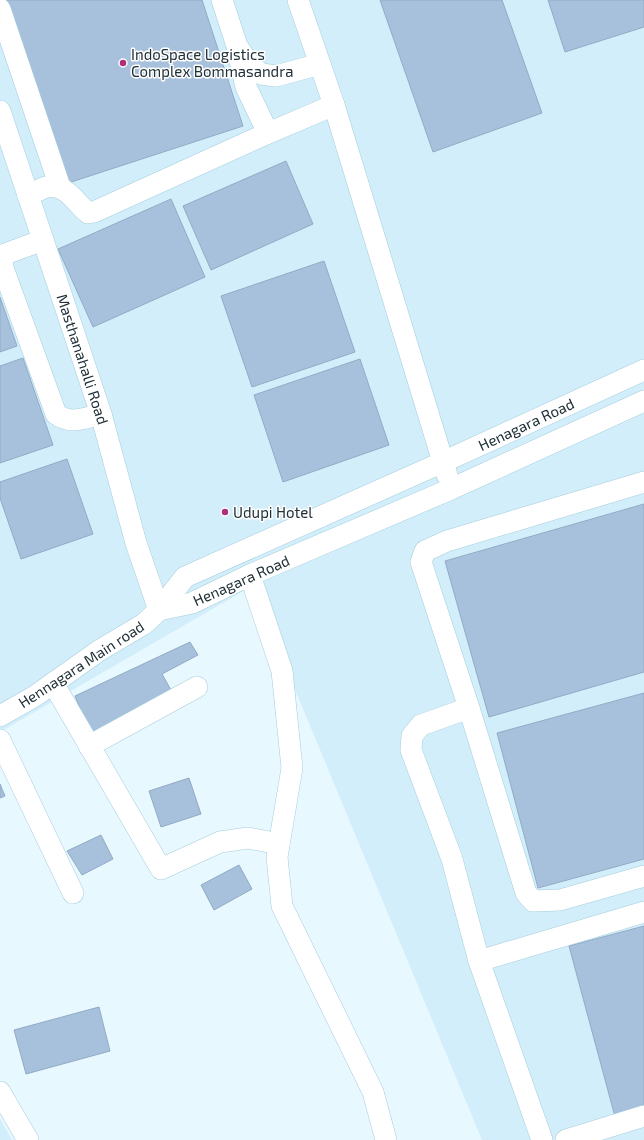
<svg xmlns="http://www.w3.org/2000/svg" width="644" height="1140" viewBox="0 0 644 1140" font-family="'Exo 2',sans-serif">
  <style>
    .built { fill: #d1eefa }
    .building { fill: #a7c1dc; stroke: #91abc5 }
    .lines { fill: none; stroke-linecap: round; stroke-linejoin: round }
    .minor-casing { stroke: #a6cddd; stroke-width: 22 }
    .minor { stroke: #fff; stroke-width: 21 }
    .poi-dot { fill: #b02f7b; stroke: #fff; stroke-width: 1.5 }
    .labels { text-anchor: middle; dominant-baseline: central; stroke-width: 3; stroke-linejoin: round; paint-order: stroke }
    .poi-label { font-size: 15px; fill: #203036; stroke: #fff; text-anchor: start }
    .street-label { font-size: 15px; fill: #203036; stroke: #fff }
  </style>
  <rect width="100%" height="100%" fill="#e8f8ff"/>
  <g class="built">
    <path d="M0 0H644V1140H482L252 586 0 732Z"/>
    <path d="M0 1119 12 1140H0Z"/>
  </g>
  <g class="building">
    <path d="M2 0H202L243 126 62 185Z"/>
    <path d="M380 0H502L542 113 433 152Z"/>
    <path d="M548 0H644V27L565 52Z"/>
    <path d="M286 161 313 224 211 270 183 206Z"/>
    <path d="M171 199 205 277 93 327 58 249Z"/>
    <path d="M324 261 355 352 252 387 221 296Z"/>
    <path d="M0 297 17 346 0 352Z"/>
    <path d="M23 358 53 445 0 463V366Z"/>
    <path d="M360 359 389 445 283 482 254 395Z"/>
    <path d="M67 459 93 534 21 559 0 498V482Z"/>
    <path d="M644 504V672L489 717 445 561Z"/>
    <path d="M190 642 198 655 162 674 171 690 91 736 75 696Z"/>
    <path d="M644 693V859L538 888 497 733Z"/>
    <path d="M189 778 201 814 161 827 149 791Z"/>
    <path d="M0 784 5 796 0 798Z"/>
    <path d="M101 835 113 859 82 875 67 851Z"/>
    <path d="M239 865 252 889 214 910 201 885Z"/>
    <path d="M644 926V1116L617 1124 569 946Z"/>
    <path d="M99 1007 110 1051 26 1074 14 1030Z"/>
  </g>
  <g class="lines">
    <g class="minor-casing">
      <g id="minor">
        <path d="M222 0 237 46 250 65 261 74 276 76 320 64"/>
        <path d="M298 0 334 105 447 475"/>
        <path d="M0 9 60 187"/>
        <path d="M238 52 246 87 268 133"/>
        <path d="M0 111 101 414 136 543 159 610"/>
        <path d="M28 196C34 193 40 189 46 187 66 183 75 202 88 213L94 212 257 138 334 105"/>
        <path d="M43 240 5 254 2 261 3 268 56 414C71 425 85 418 101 414"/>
        <path d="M644 482 447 541 425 551 421 562 469 708 526 893 533 901 560 900 644 876"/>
        <path d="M250 575 282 671 292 768 277 857 282 906 373 1092 386 1140"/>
        <path d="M159 610 192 603 250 575 451 489 644 401"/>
        <path d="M53 683 161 869 220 842 248 838 279 844"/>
        <path d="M469 708 421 725 412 736 411 750 452 859 479 961"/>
        <path d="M0 716 35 696 100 650 144 624 159 610 185 577 443 462 644 370"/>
        <path d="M0 740 73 893"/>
        <path d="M89 746 197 687"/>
        <path d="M0 1092 28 1140"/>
        <path d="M542 1140 479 961 644 912"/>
        <path d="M566 1140 644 1116"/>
      </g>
    </g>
    <use href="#minor" class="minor"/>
  </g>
  <g class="poi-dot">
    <circle cx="123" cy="63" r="4"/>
    <circle cx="225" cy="512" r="4"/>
  </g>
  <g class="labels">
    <g class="poi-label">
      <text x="131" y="54">IndoSpace Logistics<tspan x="131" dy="17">Complex Bommasandra</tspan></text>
      <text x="233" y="512">Udupi Hotel</text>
    </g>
    <g class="street-label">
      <text transform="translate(83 359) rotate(72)">Masthanahalli Road</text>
      <text transform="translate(526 424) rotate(-25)">Henagara Road</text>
      <text transform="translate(241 580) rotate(-24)">Henagara Road</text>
      <text transform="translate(81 664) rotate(-33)">Hennagara Main road</text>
    </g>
  </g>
</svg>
